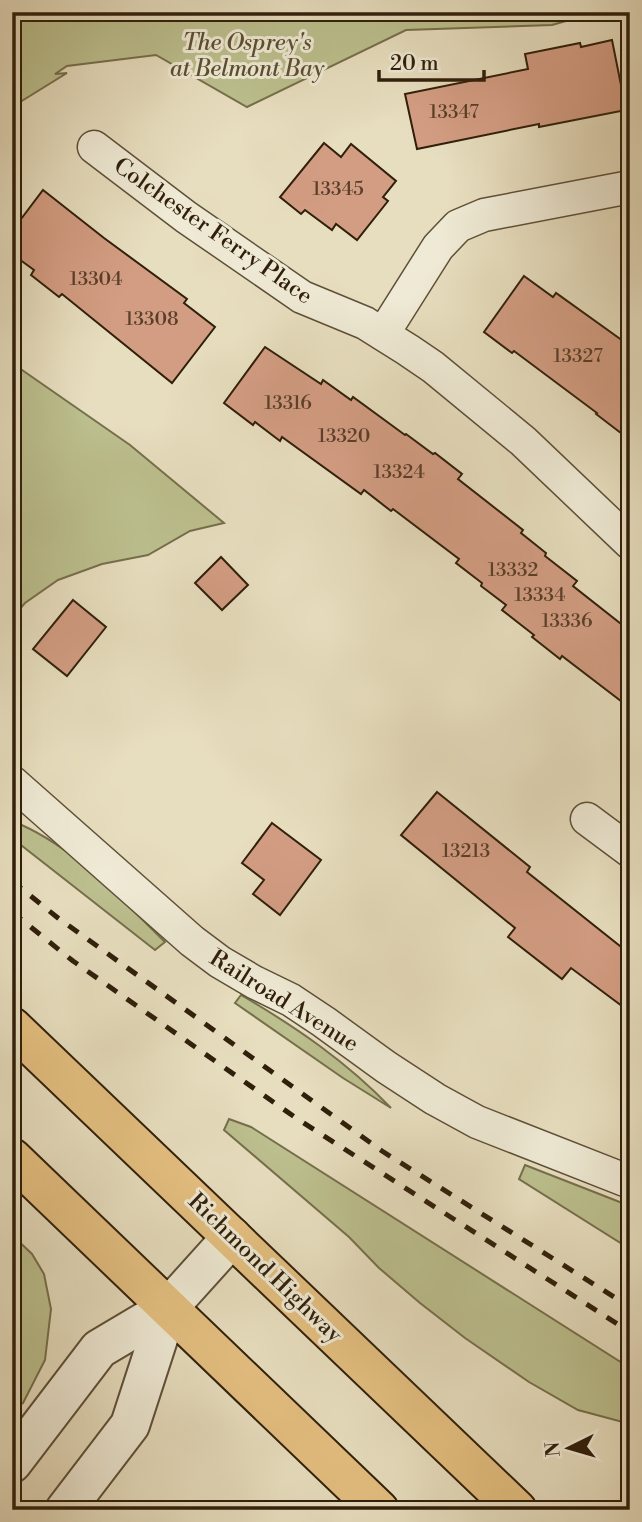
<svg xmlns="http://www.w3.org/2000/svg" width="642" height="1522" viewBox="0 0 642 1522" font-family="'Libre Bodoni',serif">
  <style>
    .green { fill: #bcbf8e; stroke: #766f4c; stroke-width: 2 }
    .building { fill: #d39d83; stroke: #301f0b; stroke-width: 2 }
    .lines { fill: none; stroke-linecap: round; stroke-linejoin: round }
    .minor-casing { stroke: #5e4f38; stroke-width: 35 }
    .tertiary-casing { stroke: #5e4f38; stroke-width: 42 }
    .primary-casing { stroke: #301f0b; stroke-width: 42 }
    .minor { stroke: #efead5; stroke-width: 32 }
    .tertiary { stroke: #efead5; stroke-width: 38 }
    .primary { stroke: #e4bf80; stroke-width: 38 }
    .rail { stroke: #301f0b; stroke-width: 5; stroke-dasharray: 12 12; stroke-linecap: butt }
    .labels { text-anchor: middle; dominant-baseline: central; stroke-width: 6; stroke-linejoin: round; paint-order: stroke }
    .number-label { font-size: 19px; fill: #593e29 }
    .park-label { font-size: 23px; font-style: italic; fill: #5a4f32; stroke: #efead5 }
    .street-label { font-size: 23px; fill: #301f0b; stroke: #efead5 }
  </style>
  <rect width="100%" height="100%" fill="#e7debf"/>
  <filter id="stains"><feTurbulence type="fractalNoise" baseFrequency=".00286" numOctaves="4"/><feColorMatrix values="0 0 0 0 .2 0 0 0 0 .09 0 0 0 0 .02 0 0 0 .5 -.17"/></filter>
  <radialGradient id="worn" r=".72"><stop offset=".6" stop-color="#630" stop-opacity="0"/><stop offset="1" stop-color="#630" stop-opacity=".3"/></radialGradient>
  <g class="green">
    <path d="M12 12H598L552 25 406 30 247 107 156 55 67 66 55 74 67 73 12 107Z"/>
    <path d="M12 363 130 445 224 523 190 531 148 555 102 564 58 580 25 603 12 618Z"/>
    <path d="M12 821C72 844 120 898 165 942L155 950 12 838Z"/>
    <path d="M241 995C296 1027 347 1062 391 1108L343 1078 235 1003Z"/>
    <path d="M229 1119 251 1127 630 1368V1424L578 1410 529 1382 465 1338 420 1303 379 1268 349 1237 224 1130Z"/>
    <path d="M525 1165 630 1206V1249L519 1179Z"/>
    <path d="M12 1235 32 1254 44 1274 51 1309 45 1360 23 1403 12 1410Z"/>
  </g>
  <g class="building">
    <path d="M612 40 626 110 539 127V124L417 149 405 94 528 69 525 54 580 43 581 47Z"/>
    <path d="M324 143 341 157 351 144 396 181 383 197 388 201 357 240 336 224 332 230 305 210 301 214 280 197Z"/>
    <path d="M43 190 104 238 187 299 184 303 215 327 172 383 62 294 59 297 31 275 34 270 12 254V231Z"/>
    <path d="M524 276 553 297 556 293 630 346V440L596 414 597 413 514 351 512 353 484 332Z"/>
    <path d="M265 347 321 384 323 380 351 400 353 397 405 435 406 434 433 454 435 453 462 474 458 479 523 530 521 533 546 553 545 556 577 581 573 586 630 631V708L562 656 560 659 532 637 534 635 502 610 506 605 481 586 482 583 456 563 459 559 393 509 391 511 364 490 361 494 282 437 280 441 255 422 253 425 224 403Z"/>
    <path d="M221 557 248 585 222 610 195 583Z"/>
    <path d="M73 600 106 627 67 676 33 649Z"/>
    <path d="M437 792 530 867 527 872 630 954V1012L571 968 562 979 508 937 515 928 401 835Z"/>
    <path d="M272 823 321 860 280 915 253 894 264 880 242 863Z"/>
  </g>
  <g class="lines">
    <g class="minor-casing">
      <g id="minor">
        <path d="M94 147 186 217 302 297 365 323 408 350 433 367 523 441 630 543"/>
        <path d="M383 334 438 247 458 226 484 215 630 187"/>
        <path d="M12 782 192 941 220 962 254 982 291 1000 324 1022 386 1067 435 1099 477 1122 630 1182"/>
        <path d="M587 819 630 851"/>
      </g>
    </g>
    <g class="tertiary-casing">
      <g id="tertiary">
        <path d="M12 1463 99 1349 168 1308 232 1237"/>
        <path d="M65 1510 130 1425 168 1308"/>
      </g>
    </g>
    <g class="primary-casing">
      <g id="primary">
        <path d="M12 1027 517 1510"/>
        <path d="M12 1158 379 1510"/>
      </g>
    </g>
    <use href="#minor" class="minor"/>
    <use href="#tertiary" class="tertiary"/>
    <use href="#primary" class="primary"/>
    <g class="rail">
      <path d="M12 881 58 918 382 1151 630 1307"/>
      <path d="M12 912 73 961 296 1118 630 1332"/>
    </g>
  </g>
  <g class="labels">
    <g class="number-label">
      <text x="454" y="112">13347</text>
      <text x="338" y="189">13345</text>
      <text x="96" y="279">13304</text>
      <text x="152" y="319">13308</text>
      <text x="578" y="356">13327</text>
      <text x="288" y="403">13316</text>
      <text x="344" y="436">13320</text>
      <text x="399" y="472">13324</text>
      <text x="513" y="570">13332</text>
      <text x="540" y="595">13334</text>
      <text x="567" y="621">13336</text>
      <text x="466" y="851">13213</text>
    </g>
    <g class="park-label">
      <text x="247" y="43">The Osprey's<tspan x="247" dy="26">at Belmont Bay</tspan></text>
    </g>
    <g class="street-label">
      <text transform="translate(213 231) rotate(35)">Colchester Ferry Place</text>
      <text transform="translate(284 1001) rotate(32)">Railroad Avenue</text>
      <text transform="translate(265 1268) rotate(44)">Richmond Highway</text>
    </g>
  </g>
  <rect width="642" height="1522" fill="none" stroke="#e7debf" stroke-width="42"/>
  <rect x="14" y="14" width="614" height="1494" fill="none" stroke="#301f0b" stroke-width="3.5"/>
  <rect x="21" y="21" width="600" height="1480" fill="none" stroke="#301f0b" stroke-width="2"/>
  <g transform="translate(569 1448) rotate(265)" stroke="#efead5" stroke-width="5" paint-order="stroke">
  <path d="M0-5L12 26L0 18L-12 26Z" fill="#301f0b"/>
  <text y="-10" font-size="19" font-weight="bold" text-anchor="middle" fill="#301f0b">N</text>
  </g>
  <path d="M379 70v10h105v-10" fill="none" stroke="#301f0b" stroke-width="3.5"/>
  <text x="390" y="70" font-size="21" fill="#301f0b" stroke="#efead5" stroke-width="5" paint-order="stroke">20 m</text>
  <rect width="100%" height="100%" filter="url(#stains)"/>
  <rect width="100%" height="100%" fill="url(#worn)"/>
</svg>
